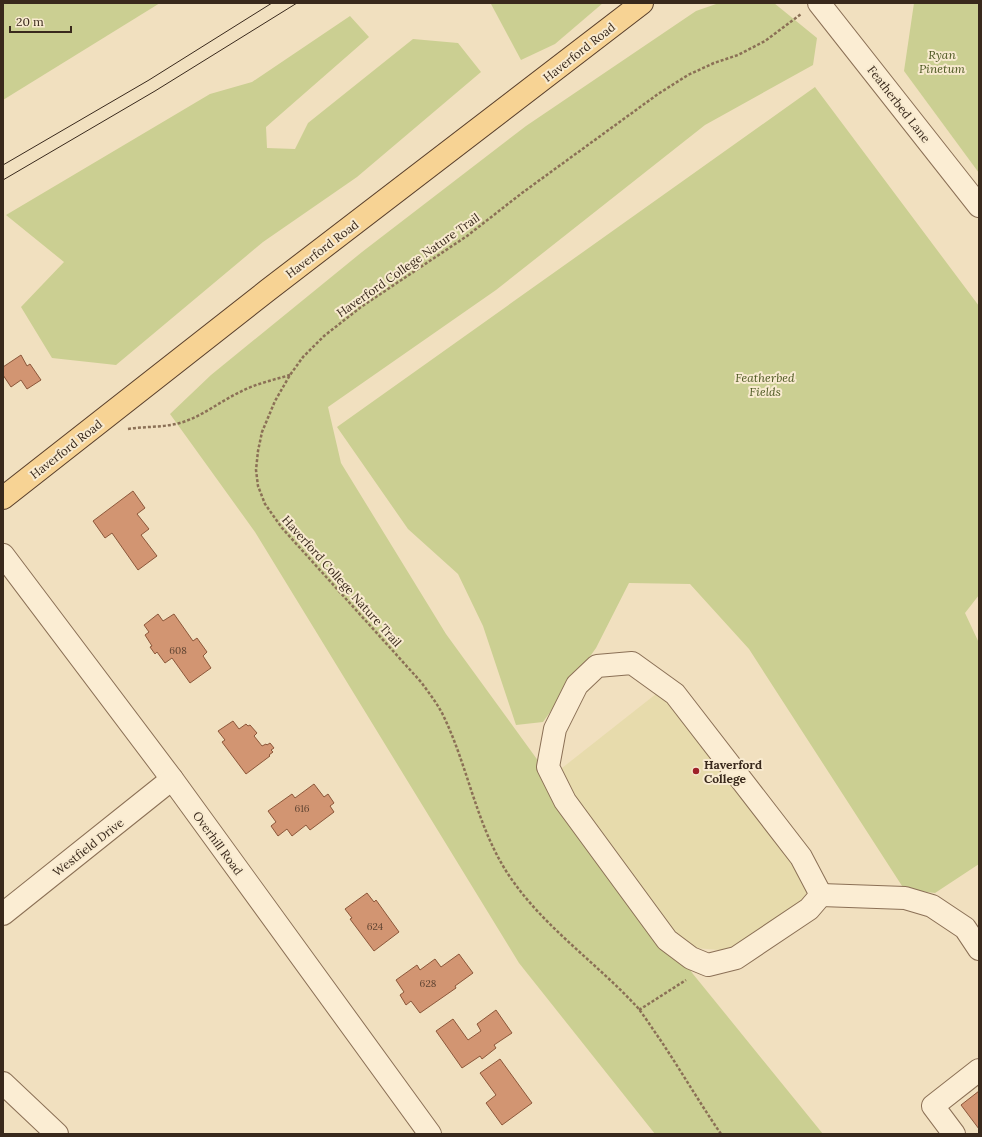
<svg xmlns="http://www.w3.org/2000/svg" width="982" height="1137" viewBox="0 0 982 1137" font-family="Lora,serif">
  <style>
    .farmland { fill: #e7dbac }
    .green { fill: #cbcf92 }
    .building { fill: #d29572; stroke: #8c573a }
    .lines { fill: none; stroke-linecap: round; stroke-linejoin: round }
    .minor-casing { stroke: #8b7056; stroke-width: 24 }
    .major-casing { stroke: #583e2b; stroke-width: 24 }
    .path { stroke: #8b7056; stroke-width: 2.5; stroke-dasharray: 3 2; stroke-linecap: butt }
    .minor { stroke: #fbedd3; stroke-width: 22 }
    .major { stroke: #f7d394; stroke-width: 22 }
    .tram { stroke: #39291c; stroke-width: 1 }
    .poi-dot { fill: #9e2229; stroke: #f8eacf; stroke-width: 1.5 }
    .labels { text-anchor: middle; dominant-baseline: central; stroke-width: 4; stroke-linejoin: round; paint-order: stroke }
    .number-label { font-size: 10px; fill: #5f4432 }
    .street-label { font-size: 12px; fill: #39291c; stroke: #f8eacf }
    .park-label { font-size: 12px; font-style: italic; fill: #4c5721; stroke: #f8eacf }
    .poi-label { font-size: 12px; font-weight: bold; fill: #39291c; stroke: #f8eacf; text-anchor: start }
  </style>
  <rect width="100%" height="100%" fill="#f1e0bf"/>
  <path class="farmland" d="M661 690 808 879 806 898 731 951 684 947 557 772Z"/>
  <g class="green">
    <path d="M3 3H160L3 100Z"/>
    <path d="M493 3H603L555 44 521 60 491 4Z"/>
    <path d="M719 3H774L817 38 813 65 705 125 496 290 328 407 341 463 446 634 693 974 823 1134H655L519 963 255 532 170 414 211 375 362 252 526 126 696 11Z"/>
    <path d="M914 3H979V173L904 71Z"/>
    <path d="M350 16 369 37 266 127 267 148 295 149 308 123 413 39 458 43 481 72 357 177 263 242 116 365 52 358 21 307 64 262 6 215 210 94 252 82Z"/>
    <path d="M815 87 979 306V595L965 613 979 643V864L935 893 904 889 749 649 690 584 629 583 596 648 543 722 516 725 483 626 458 574 408 529 337 427Z"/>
  </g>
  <g class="building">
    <path d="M21 355 27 366 30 364 41 380 27 389 21 380 11 387 3 375V367Z"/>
    <path d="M133 491 145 508 137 514 149 529 141 535 157 556 138 570 112 533 105 538 93 521Z"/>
    <path d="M158 614 163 621 174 614 193 641 197 638 207 652 203 656 211 668 190 683 172 658 165 663 157 652 155 654 150 647 152 646 145 635 149 632 144 625Z"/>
    <path d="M233 721 239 729 246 724 248 726 250 725 257 733 254 736 262 746 266 744 267 745 270 743 274 748 271 750 273 752 269 755 270 756 246 774 222 742 225 740 218 731Z"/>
    <path d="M314 784 324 797 328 794 334 803 330 806 334 812 310 830 306 825 292 836 287 829 278 836 271 826 276 822 268 811 292 794 295 798Z"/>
    <path d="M367 893 374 902 376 900 399 932 374 951 350 919 352 918 345 909Z"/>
    <path d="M459 954 473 973 455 986 456 988 420 1013 411 1001 406 1005 400 995 404 992 396 980 417 965 420 970 435 959 441 967Z"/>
    <path d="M496 1010 512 1033 494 1045 496 1048 482 1059 480 1056 462 1068 436 1031 453 1019 468 1040 481 1031 477 1024Z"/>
    <path d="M500 1059 532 1103 502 1125 486 1103 496 1095 480 1073Z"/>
    <path d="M979 1091V1129L961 1105Z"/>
  </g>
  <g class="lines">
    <g class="minor-casing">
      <g id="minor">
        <path d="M819 3 979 206"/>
        <path d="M3 555 172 779 430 1134"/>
        <path d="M632 663 675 694 801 857 821 895 809 909 736 958 708 965 691 958 667 940 565 801 548 767 555 729 577 685 597 666Z"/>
        <path d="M821 895 905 898 932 906 965 928 979 949"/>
        <path d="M3 914 172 779"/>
        <path d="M3 1083 57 1134"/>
        <path d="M954 1134 933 1106 979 1070"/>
      </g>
    </g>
    <g class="major-casing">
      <path id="major" d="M3 498 268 290 642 3"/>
    </g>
    <g class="path">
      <path d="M128 429C147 426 167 428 186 421 205 414 221 401 240 392 255 384 273 380 290 375"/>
      <path d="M639 1010 686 980"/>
      <path d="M721 1134C699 1102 680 1069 659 1038 652 1028 645 1017 638 1008 596 962 543 927 508 874 476 825 468 766 443 715 437 703 429 693 421 682L282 528 265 504 258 486 256 470 258 451 262 432 275 401 290 375 303 357 324 336 361 307 467 236 522 193 658 94 688 75 714 63 738 55 765 41 801 14"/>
    </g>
    <use href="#minor" class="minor"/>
    <use href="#major" class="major"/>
    <g class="tram">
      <path d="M3 165 149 80 272 3"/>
      <path d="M3 180 155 91 297 3"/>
    </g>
  </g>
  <circle class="poi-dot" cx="696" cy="771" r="4"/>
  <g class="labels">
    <g class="number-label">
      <text x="178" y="650">608</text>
      <text x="302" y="808">616</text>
      <text x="375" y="926">624</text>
      <text x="428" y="983">628</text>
    </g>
    <g class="street-label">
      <text transform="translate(579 52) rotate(-38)">Haverford Road</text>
      <text transform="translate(899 104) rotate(52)">Featherbed Lane</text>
      <text transform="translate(322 249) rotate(-37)">Haverford Road</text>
      <text transform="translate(408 265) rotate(-35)">Haverford College Nature Trail</text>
      <text transform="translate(66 449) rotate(-38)">Haverford Road</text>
      <text transform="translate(342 581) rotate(48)">Haverford College Nature Trail</text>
      <text transform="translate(218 843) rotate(54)">Overhill Road</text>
      <text transform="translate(88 847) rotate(-38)">Westfield Drive</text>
    </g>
    <g class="park-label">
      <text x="942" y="54">Ryan<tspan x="942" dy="14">Pinetum</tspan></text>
      <text x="765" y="377">Featherbed<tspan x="765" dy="14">Fields</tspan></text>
    </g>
    <g class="poi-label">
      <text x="704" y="764">Haverford<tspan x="704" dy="14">College</tspan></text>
    </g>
  </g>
  <rect width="982" height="1137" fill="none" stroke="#39291c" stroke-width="8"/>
  <path d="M10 26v6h61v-6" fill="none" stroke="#39291c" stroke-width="2"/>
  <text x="16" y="26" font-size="12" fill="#39291c" stroke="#f8eacf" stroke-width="3" paint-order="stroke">20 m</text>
</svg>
